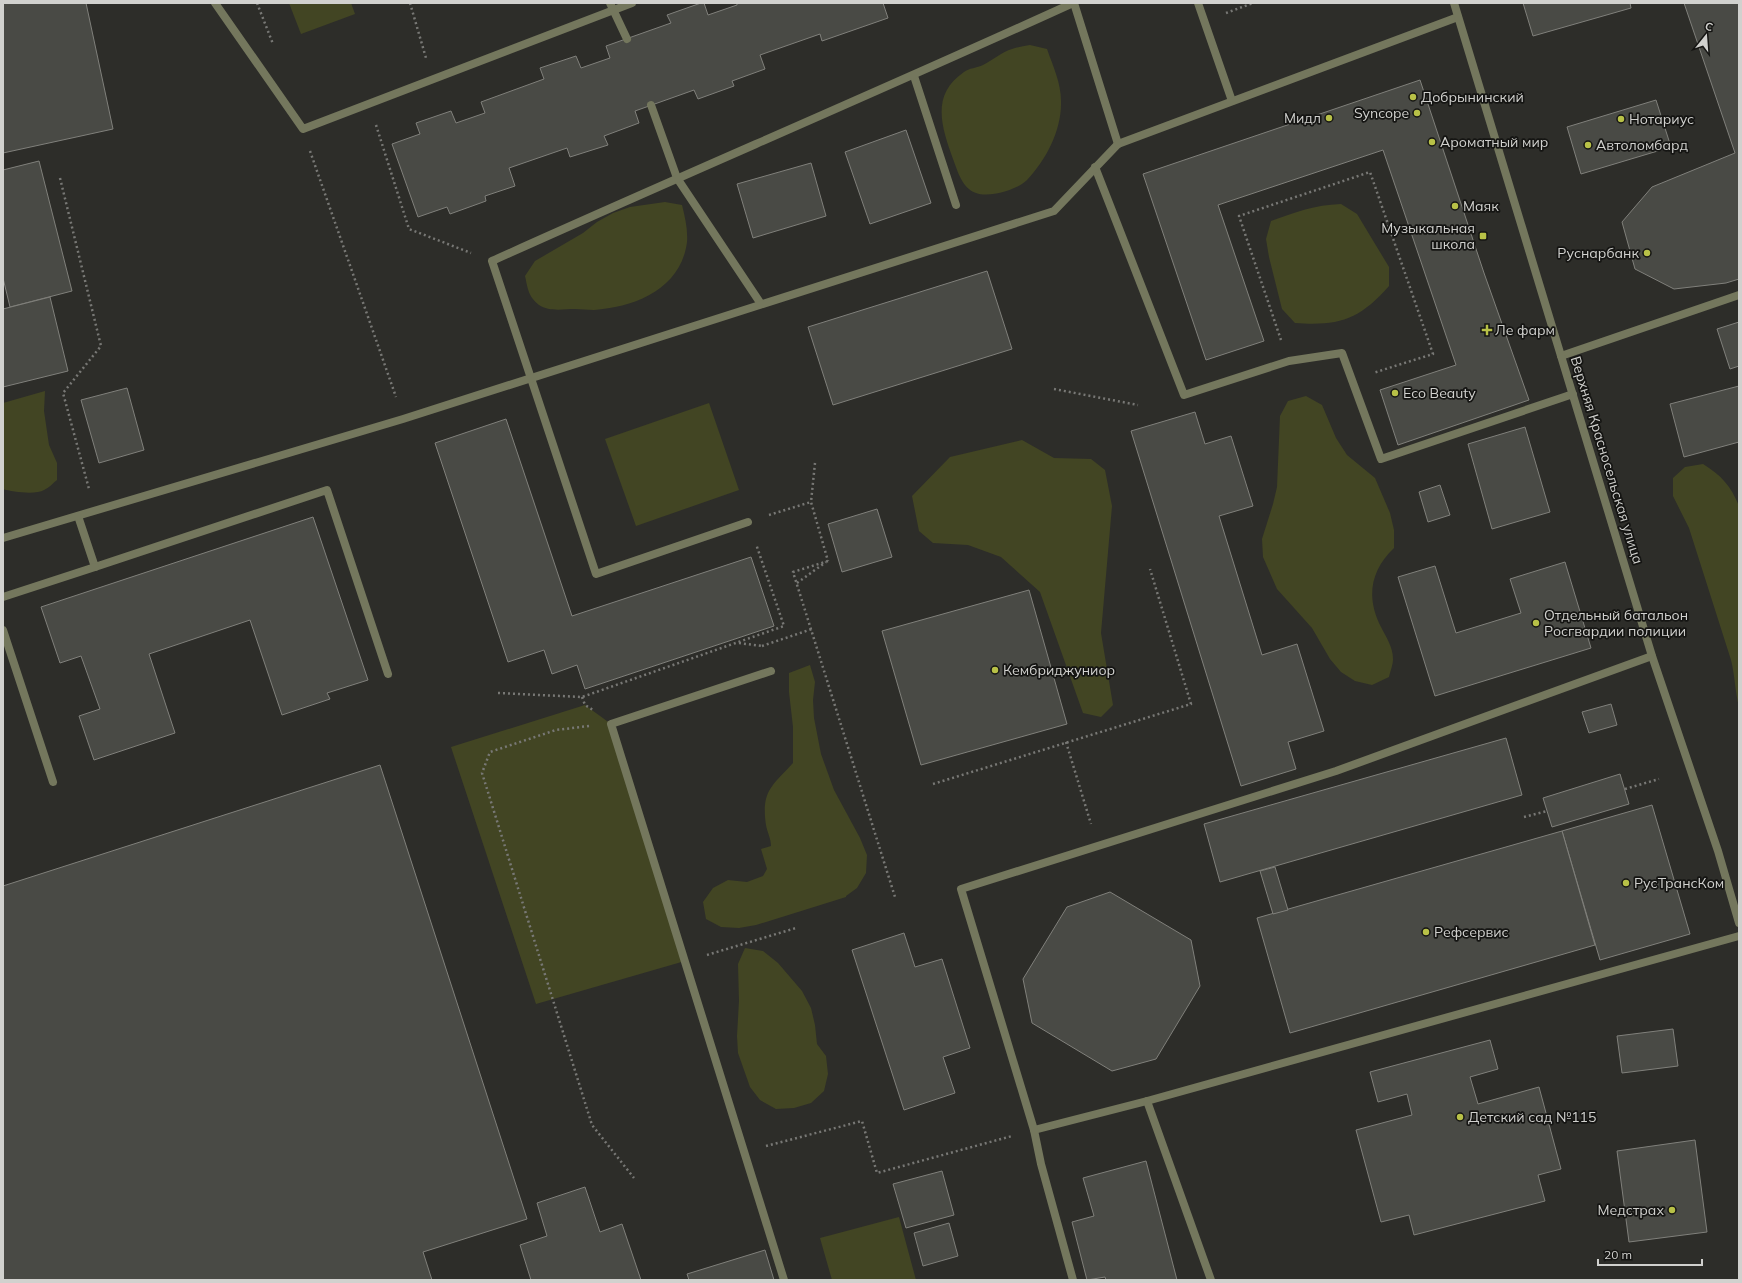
<svg xmlns="http://www.w3.org/2000/svg" width="1742" height="1283" viewBox="0 0 1742 1283" font-family="Mulish,sans-serif">
  <style>
    .green { fill: #424523 }
    .building { fill: #494a45; stroke: #80807b }
    .lines { fill: none; stroke-linecap: round; stroke-linejoin: round }
    .path { stroke: #787875; stroke-width: 2.5; stroke-dasharray: 2 3; stroke-linecap: butt }
    .service { stroke: #74775d; stroke-width: 8 }
    .minor { stroke: #74775d; stroke-width: 8 }
    .tertiary { stroke: #74775d; stroke-width: 8 }
    .poi-dot { fill: #b8c147; stroke: #151513; stroke-width: 1.5 }
    .labels { text-anchor: middle; dominant-baseline: central; stroke-width: 3.5; stroke-linejoin: round; paint-order: stroke }
    .poi-label { font-size: 14px; fill: #d1d1ce; stroke: #151513; text-anchor: start }
    .street-label { font-size: 14px; fill: #d1d1ce; stroke: #151513 }
  </style>
  <rect width="100%" height="100%" fill="#2d2d29"/>
  <g class="green">
    <path d="M289 3H351L355 14 301 34Z"/>
    <path d="M1030 45 1047 49C1053 66 1061 83 1061 101 1062 130 1046 160 1027 180 1021 186 1010 190 1003 192 995 194 984 196 976 193 962 188 958 172 953 159 942 128 930 95 964 72 969 68 977 68 983 65 993 60 1002 52 1012 49 1018 47 1024 46 1030 45Z"/>
    <path d="M665 202 682 205C685 217 688 230 687 242 681 289 635 307 594 310 587 310 581 309 575 309 564 309 549 312 539 305 528 296 528 289 525 276L535 261 583 233 597 222 613 213 630 207Z"/>
    <path d="M1341 204 1357 214 1389 267V286C1359 320 1339 326 1295 323L1282 309 1269 257 1266 239 1271 221C1296 212 1314 205 1341 204Z"/>
    <path d="M45 391 44 411 49 445 57 463V480C53 483 49 488 44 490 36 495 12 492 3 489V403Z"/>
    <path d="M1306 396 1322 405 1336 438 1347 455 1375 478 1390 513 1394 530V548C1370 571 1366 598 1381 627 1386 637 1393 647 1393 659 1393 665 1390 672 1389 677L1372 685 1355 681 1341 672 1330 659 1312 628 1277 589 1263 557 1262 539 1273 504 1277 487 1280 416 1288 401Z"/>
    <path d="M709 403 739 490 636 526 605 439Z"/>
    <path d="M1022 440 1054 458 1091 459 1105 470 1112 506 1101 633 1113 705 1101 717 1083 713 1040 592 1001 557 968 545 933 543 919 531 912 496 950 457Z"/>
    <path d="M1703 464C1721 475 1731 486 1739 506V707C1735 692 1735 676 1731 660L1689 528 1673 496V478L1685 467Z"/>
    <path d="M810 665 815 682 813 700 814 718 821 754 834 790 860 838 867 855 866 873 857 888 846 896V897L756 925 739 928 721 927 706 919 703 902 713 888 728 880 747 882 763 876 767 869 761 849 771 846C771 838 767 832 766 825 761 791 772 786 793 763V727L789 692V673Z"/>
    <path d="M585 705 611 724 685 961 536 1004 451 747Z"/>
    <path d="M745 948 763 951 778 963 802 991 811 1008 815 1025 817 1044 826 1056 828 1074 824 1091 811 1103 794 1108 776 1109 760 1100 750 1087 738 1053 737 1036 739 1001 738 964Z"/>
    <path d="M899 1217 916 1280H832L820 1238Z"/>
  </g>
  <g class="building">
    <path d="M3 3H86L113 129 3 153Z"/>
    <path d="M701 3H704L708 15 737 5V3H883L888 18 822 41 820 34 760 55 765 69 732 81 734 86 698 99 694 90 635 111 639 123 604 136 608 145 570 157 567 148 509 168 515 186 485 196 486 201 450 214 447 207 418 217 392 144 420 134 416 123 451 111 456 123 485 113 481 102 544 79 540 68 576 56 581 68 610 58 606 46 671 23 667 15Z"/>
    <path d="M1523 3H1630L1631 8 1533 36Z"/>
    <path d="M1684 3H1739V279L1726 283 1674 289 1635 269 1622 222 1652 187 1735 153Z"/>
    <path d="M1420 80 1484 273 1529 400 1398 445 1380 390 1456 365 1383 150 1218 205 1264 341 1206 360 1143 174Z"/>
    <path d="M1656 100 1671 147 1581 174 1567 127Z"/>
    <path d="M906 130 931 203 870 224 845 152Z"/>
    <path d="M39 161 72 291 10 307 3 278V170Z"/>
    <path d="M811 163 826 216 753 238 737 184Z"/>
    <path d="M987 271 1012 349 833 405 808 327Z"/>
    <path d="M50 297 68 371 3 387V309Z"/>
    <path d="M1739 322V366L1730 369 1717 329Z"/>
    <path d="M1739 386V442L1684 457 1670 404Z"/>
    <path d="M127 388 144 450 99 463 81 400Z"/>
    <path d="M1195 412 1205 444 1231 436 1253 506 1219 516 1262 655 1297 644 1324 731 1288 742 1296 769 1241 786 1131 431Z"/>
    <path d="M506 419 572 616 751 557 774 626 585 689 577 665 552 674 544 650 508 662 435 443Z"/>
    <path d="M1525 427 1550 512 1492 529 1468 444Z"/>
    <path d="M1440 485 1450 515 1428 522 1419 492Z"/>
    <path d="M877 509 892 557 842 572 828 524Z"/>
    <path d="M313 517 368 680 327 693 330 699 282 715 250 620 149 654 175 733 94 760 79 716 100 709 81 656 60 663 41 607Z"/>
    <path d="M1565 562 1591 648 1435 696 1398 577 1435 566 1456 633 1521 613 1510 579Z"/>
    <path d="M1029 590 1067 724 921 765 882 631Z"/>
    <path d="M1611 704 1617 725 1589 733 1582 712Z"/>
    <path d="M1506 738 1522 795 1220 882 1204 824Z"/>
    <path d="M380 765 527 1219 423 1252 432 1280H3V886Z"/>
    <path d="M1620 774 1629 804 1552 827 1543 798Z"/>
    <path d="M1652 805 1690 934 1600 960 1562 831Z"/>
    <path d="M1562 831 1595 945 1290 1033 1257 918Z"/>
    <path d="M1275 867 1288 910 1273 914 1260 871Z"/>
    <path d="M1110 892 1191 940 1200 986 1156 1059 1112 1071 1032 1023 1023 979 1067 907Z"/>
    <path d="M904 933 915 967 942 959 970 1048 943 1057 955 1093 904 1110 852 950Z"/>
    <path d="M1673 1029 1678 1066 1622 1073 1617 1036Z"/>
    <path d="M1490 1040 1498 1069 1470 1077 1478 1104 1539 1087 1561 1169 1538 1175 1545 1201 1414 1235 1409 1215 1381 1222 1356 1130 1412 1115 1407 1094 1378 1102 1370 1072Z"/>
    <path d="M1695 1140 1707 1232 1629 1242 1617 1151Z"/>
    <path d="M1146 1161 1177 1280H1106L1105 1277 1087 1280 1072 1222 1094 1216 1083 1178Z"/>
    <path d="M942 1171 954 1215 906 1228 893 1184Z"/>
    <path d="M585 1187 600 1232 622 1224 641 1280H531L520 1245 547 1236 537 1203Z"/>
    <path d="M949 1223 958 1256 923 1266 914 1233Z"/>
    <path d="M765 1250 774 1280H689L687 1274Z"/>
  </g>
  <g class="lines">
    <g class="path">
      <path d="M257 3 273 44"/>
      <path d="M410 3 426 58"/>
      <path d="M1226 13 1253 3"/>
      <path d="M376 125 409 229 471 253"/>
      <path d="M310 151 396 397"/>
      <path d="M60 178 101 346 63 393 89 489"/>
      <path d="M1281 340 1239 216 1370 172 1433 354 1373 373"/>
      <path d="M1054 389 1138 405"/>
      <path d="M815 463 811 502 828 561"/>
      <path d="M769 515 811 502"/>
      <path d="M828 561 793 572 895 897"/>
      <path d="M797 583 826 562"/>
      <path d="M739 643 762 646"/>
      <path d="M762 646 812 629"/>
      <path d="M498 693 582 697 784 626 756 544"/>
      <path d="M582 697 585 705 593 710"/>
      <path d="M589 726 556 730 490 752 482 773 592 1125 634 1178"/>
      <path d="M1066 742 1091 824"/>
      <path d="M933 784 1191 704 1150 569"/>
      <path d="M1625 789 1659 779"/>
      <path d="M1524 817 1547 811"/>
      <path d="M707 955 796 928"/>
      <path d="M766 1146 862 1121 877 1173 1012 1136"/>
    </g>
    <g class="service">
      <path d="M215 3 303 129 632 3"/>
      <path d="M610 3 627 39"/>
      <path d="M1074 3 1118 144"/>
      <path d="M1198 3 1232 101"/>
      <path d="M914 76 956 205"/>
      <path d="M651 105 677 178 761 304"/>
      <path d="M1095 167 1184 395 1289 361 1342 353 1381 459 1573 394"/>
      <path d="M1561 356 1739 295"/>
      <path d="M78 516 95 567 327 490 388 674"/>
      <path d="M748 522 596 574 492 261C685 174 880 91 1073 3"/>
      <path d="M3 597 95 567"/>
      <path d="M3 630 53 782"/>
      <path d="M771 671 611 724 784 1280"/>
      <path d="M1034 1130 1147 1101 1739 936"/>
      <path d="M1073 1280 1041 1164 1034 1130 961 889 1336 771 1652 656"/>
    </g>
    <g class="minor">
      <path d="M3 538 403 419 1054 211 1118 144 1458 17"/>
      <path d="M1147 1101 1211 1280"/>
    </g>
    <path class="tertiary" d="M1454 3 1652 656 1718 851 1739 923"/>
  </g>
  <g class="poi-dot">
    <circle cx="1413" cy="97" r="4"/>
    <circle cx="1417" cy="113" r="4"/>
    <circle cx="1329" cy="118" r="4"/>
    <circle cx="1621" cy="119" r="4"/>
    <circle cx="1432" cy="142" r="4"/>
    <circle cx="1588" cy="145" r="4"/>
    <circle cx="1455" cy="206" r="4"/>
    <rect x="1479" y="232" width="8" height="8" rx="2"/>
    <circle cx="1647" cy="253" r="4"/>
    <path d="M1485 324h4v4h4v4h-4v4h-4v-4h-4v-4h4z"/>
    <circle cx="1395" cy="393" r="4"/>
    <circle cx="1536" cy="623" r="4"/>
    <circle cx="995" cy="670" r="4"/>
    <circle cx="1626" cy="883" r="4"/>
    <circle cx="1426" cy="932" r="4"/>
    <circle cx="1460" cy="1117" r="4"/>
    <circle cx="1672" cy="1210" r="4"/>
  </g>
  <g class="labels">
    <g class="poi-label">
      <text x="1421" y="97">Добрынинский</text>
      <text x="1409" y="113" text-anchor="end">Syncope</text>
      <text x="1321" y="118" text-anchor="end">Мидл</text>
      <text x="1629" y="119">Нотариус</text>
      <text x="1440" y="142">Ароматный мир</text>
      <text x="1596" y="145">Автоломбард</text>
      <text x="1463" y="206">Маяк</text>
      <text x="1475" y="228" text-anchor="end">Музыкальная<tspan x="1475" dy="16">школа</tspan></text>
      <text x="1639" y="253" text-anchor="end">Руснарбанк</text>
      <text x="1495" y="330">Ле фарм</text>
      <text x="1403" y="393">Eco Beauty</text>
      <text x="1544" y="615">Отдельный батальон<tspan x="1544" dy="16">Росгвардии полиции</tspan></text>
      <text x="1003" y="670">Кембриджуниор</text>
      <text x="1634" y="883">РусТрансКом</text>
      <text x="1434" y="932">Рефсервис</text>
      <text x="1468" y="1117">Детский сад №115</text>
      <text x="1664" y="1210" text-anchor="end">Медстрах</text>
    </g>
    <g class="street-label">
      <text transform="translate(1607 460) rotate(73)">Верхняя Красносельская улица</text>
    </g>
  </g>
  <rect width="1742" height="1283" fill="none" stroke="#d1d1ce" stroke-width="8"/>
  <g transform="translate(1706 36) rotate(17)" stroke="#151513" stroke-width="3" paint-order="stroke">
  <path d="M0-3L7 15L0 10L-7 15Z" fill="#d1d1ce"/>
  <text y="-6" font-size="11" font-weight="bold" text-anchor="middle" fill="#d1d1ce">С</text>
  </g>
  <path d="M1598 1259v6h104v-6" fill="none" stroke="#d1d1ce" stroke-width="2"/>
  <text x="1604" y="1259" font-size="12" fill="#d1d1ce" stroke="#151513" stroke-width="3" paint-order="stroke">20 m</text>
</svg>
